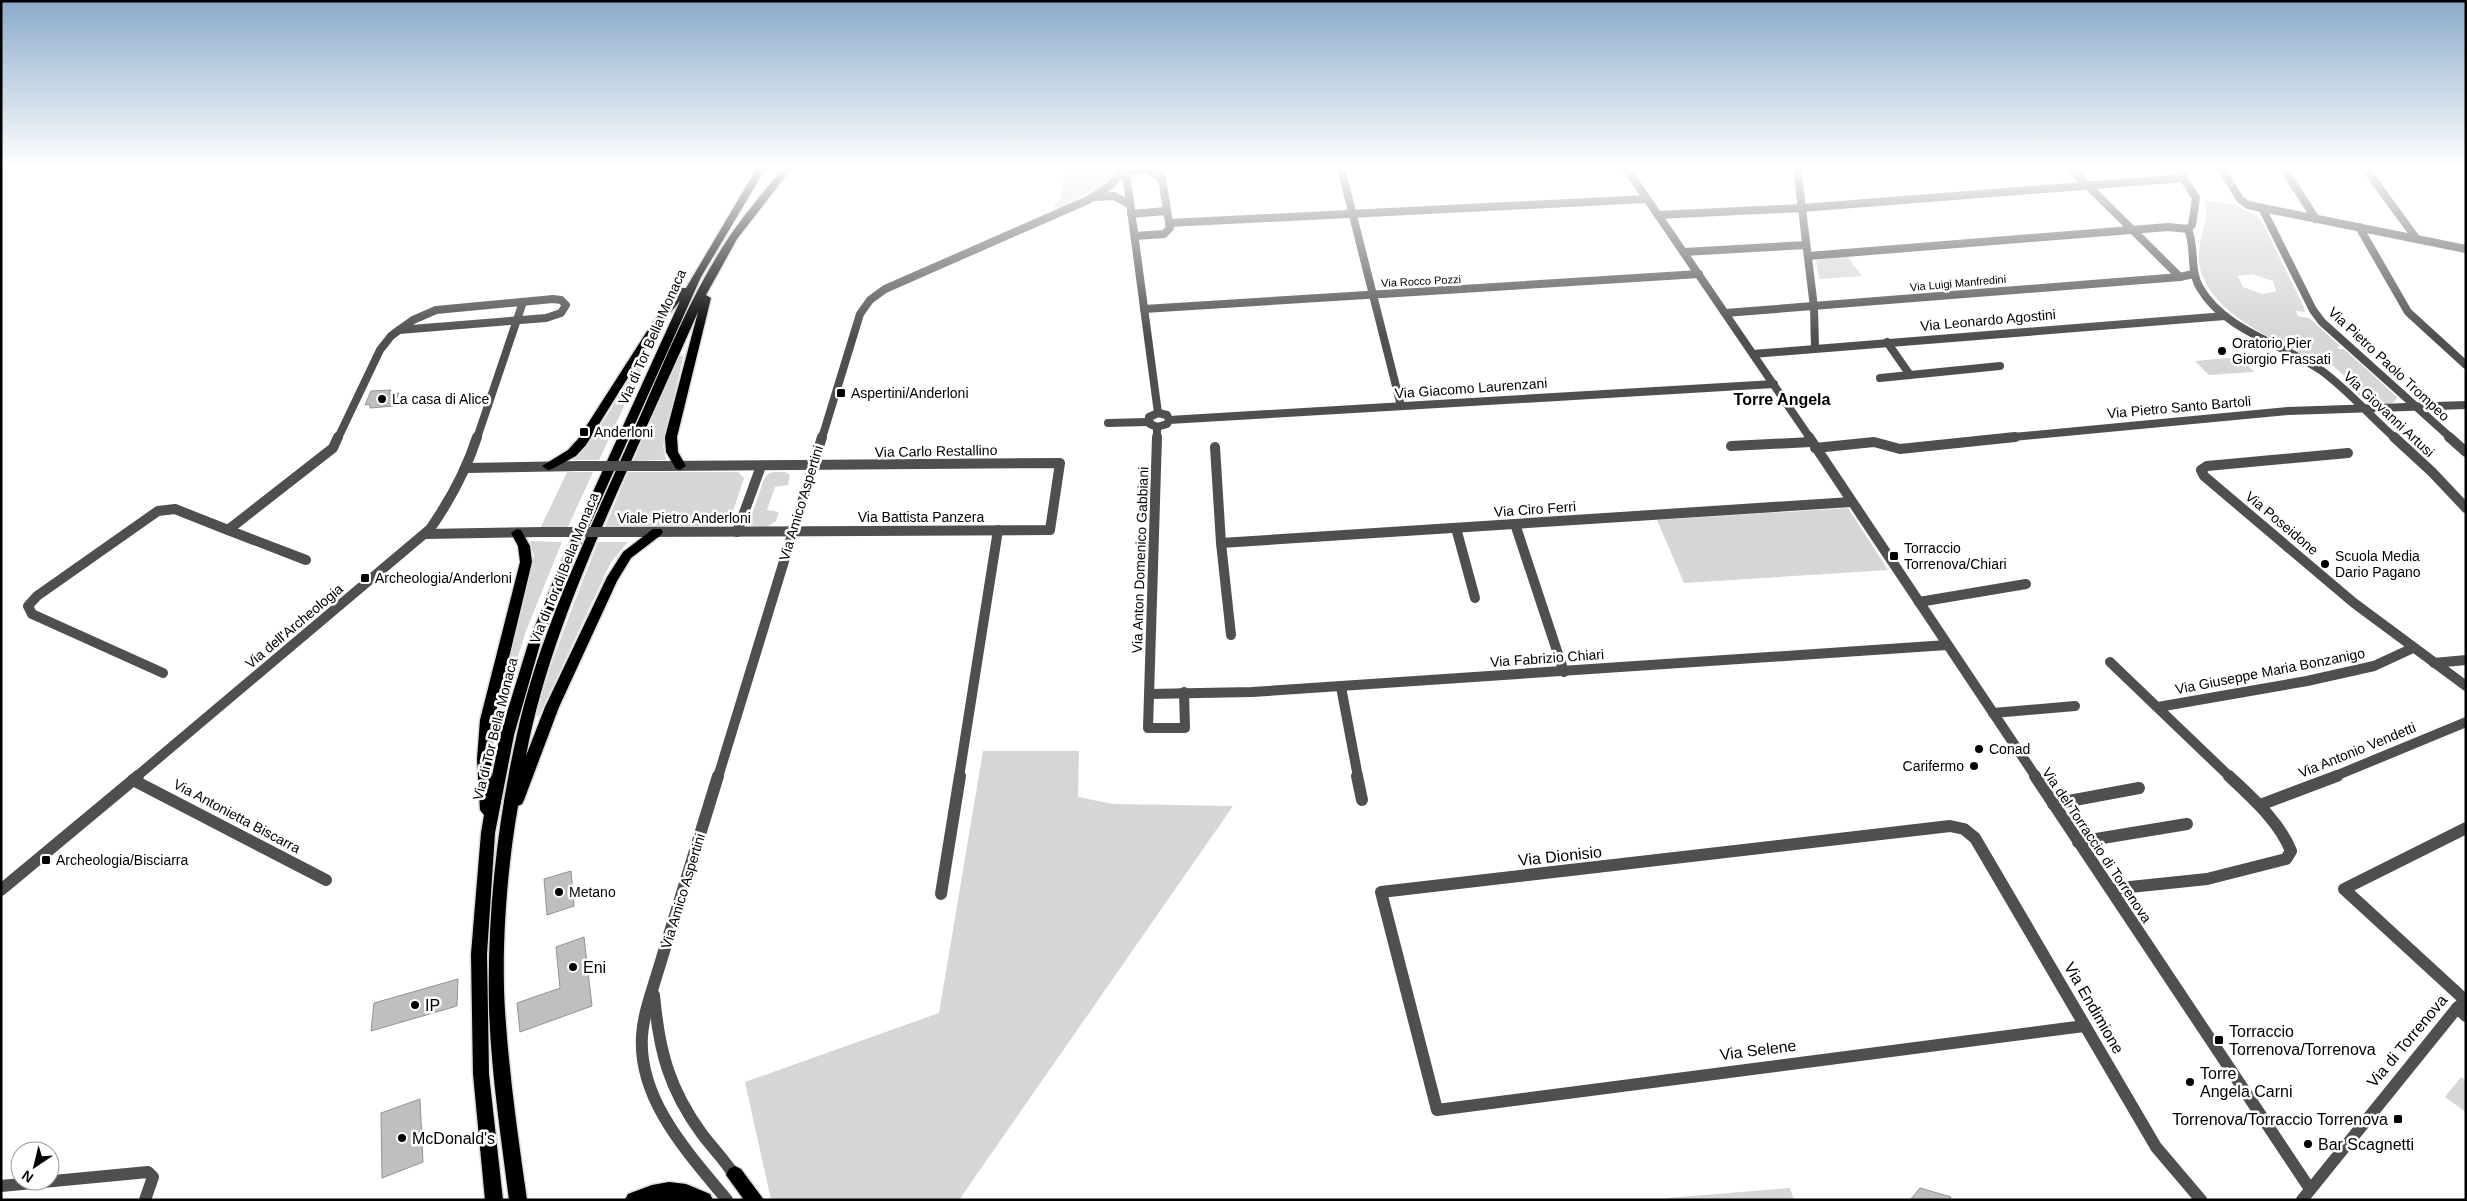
<svg xmlns="http://www.w3.org/2000/svg" width="2467" height="1201" viewBox="0 0 2467 1201" font-family="Arial,sans-serif">
  <style>
    .green { fill: #d6d6d6; fill-rule: evenodd }
    .building { fill: #bfbfbf; stroke: #939393 }
    .lines { fill: none; stroke-linecap: round; stroke-linejoin: round }
    .primary-casing { stroke: #dbdbdb; stroke-width: 3 }
    .minor-far2 { stroke: #4f4f4f; stroke-width: 8 }
    .minor-far1 { stroke: #4f4f4f; stroke-width: 10 }
    .minor { stroke: #4f4f4f; stroke-width: 12 }
    .tertiary { stroke: #4f4f4f; stroke-width: 12 }
    .primary { fill: #000; fill-rule: evenodd }
    .minor-bridge { stroke: #4f4f4f; stroke-width: 10 }
    .poi-dot { fill: #000; stroke: #fff; stroke-width: 2 }
    .labels { text-anchor: middle; dominant-baseline: central; stroke-width: 5; stroke-linejoin: round; paint-order: stroke }
    .far-street-label { font-size: 11px; fill: #000; stroke: #fff }
    .street-label { font-size: 14px; fill: #000; stroke: #fff }
    .poi-label { font-size: 14px; fill: #000; stroke: #fff; text-anchor: start }
    .quarter-label { font-size: 16px; font-weight: bold; fill: #000; stroke: #fff }
    .near-street-label { font-size: 16px; fill: #000; stroke: #fff }
    .near-poi-label { font-size: 16px; fill: #000; stroke: #fff; text-anchor: start }
  </style>
  <rect width="100%" height="100%" fill="#fff"/>
  <g class="green">
    <path d="M1065 168H1120L1119 172 1102 186 1058 209 1053 206 1061 198Z"/>
    <path d="M2205 201 2236 205 2260 218 2304 307 2305 312 2296 311 2298 316 2309 318 2340 346 2337 347 2339 349H2344L2397 397 2395 402C2379 407 2365 400 2353 391L2361 390 2326 360H2315C2275 340 2205 312 2199 262 2198 246 2203 232 2206 217 2207 212 2205 206 2205 201ZM2252 274 2273 281 2276 291 2262 294 2243 287 2238 276Z"/>
    <path d="M1847 256 1862 276 1819 279 1816 260Z"/>
    <path d="M648 355 599 460H570C595 443 624 384 644 356Z"/>
    <path d="M682 355 683 358 663 446 666 460 633 461 679 356Z"/>
    <path d="M2240 357 2254 372 2209 375 2195 361Z"/>
    <path d="M567 472H593L567 529H540Z"/>
    <path d="M628 472H738L744 478 730 521 726 525 604 529Z"/>
    <path d="M774 472H785L790 475 788 485 775 487 767 510 779 512 776 521 767 527 751 526 749 523 764 479 769 473Z"/>
    <path d="M1848 508 1888 570 1684 583 1657 520Z"/>
    <path d="M530 541 562 542 526 631 497 724 493 729 496 681 534 556Z"/>
    <path d="M598 542H628L611 562 538 718C533 703 589 566 598 542Z"/>
    <path d="M983 751H1079L1078 797 1113 804 1233 806 959 1200H771L745 1082 939 1013Z"/>
    <path d="M2461 1077 2466 1081V1112L2445 1097Z"/>
    <path d="M1790 1188 1794 1200H1668V1198Z"/>
  </g>
  <g class="building">
    <path d="M391 390 389 394 399 393 393 406 370 408 369 404 365 405 371 391Z"/>
    <path d="M571 871 574 906 547 915 544 879Z"/>
    <path d="M584 937 592 1006 520 1032 517 1003 560 988 556 947Z"/>
    <path d="M458 979 457 1006 371 1031 374 1003Z"/>
    <path d="M420 1099 423 1162 382 1178 381 1113Z"/>
    <path d="M1920 1188 1951 1197 1950 1200H1910Z"/>
  </g>
  <g class="lines">
    <g class="primary-casing">
      <g id="primary">
        <path d="M757 168H766L701 277 573 562 541 641 514 735 495 833 487 954 489 1074 503 1200H485L473 1074 471 954 481 833 484 815 480 810 477 759 480 720 520 562 518 546 511 533 517 529 521 530 530 546 532 562 494 720 491 759 492 776 500 735 529 641 561 562 680 301 662 323 586 445 576 456 552 469 548 470 542 466 568 450 578 439 653 322 681 288H686Z"/>
        <path d="M783 168H792L737 239 706 295 711 298 677 437 678 452 686 466 680 470 676 469 666 452 665 437 698 312C671 373 643 434 616 495 579 579 543 666 526 756L545 707 607 577 623 552 653 529H661L663 532 661 535 631 558 617 581 559 707 524 800 522 804 518 806C507 868 501 948 505 1011 509 1074 518 1137 527 1200H509C501 1136 491 1072 489 1008 487 916 497 823 517 734 539 634 586 538 627 446 659 376 686 302 729 237 745 213 765 191 783 168Z"/>
        <path d="M735 1166 741 1169 764 1200H744L726 1175 729 1169Z"/>
        <path d="M669 1182 686 1184 710 1194 713 1200H625L628 1194 652 1185Z"/>
      </g>
    </g>
    <g class="minor-far2">
      <path d="M1341 168 1401 406"/>
      <path d="M1626 168 1810 438"/>
      <path d="M1797 168 1814 307 1815 348"/>
      <path d="M2070 168 2180 277"/>
      <path d="M2177 168 2196 198 2192 225 2188 229C2196 248 2189 270 2200 288 2225 331 2283 344 2322 371 2348 390 2371 417 2395 438"/>
      <path d="M2221 168 2240 199 2248 205 2466 249"/>
      <path d="M2283 168 2316 219"/>
      <path d="M2365 168 2416 238"/>
      <path d="M1123 172 1127 180 1158 413"/>
      <path d="M1123 172 1153 168"/>
      <path d="M1095 197 1114 196 1129 204"/>
      <path d="M2262 208 2313 310 2322 322 2451 438"/>
      <path d="M1131 214 1166 211"/>
      <path d="M1658 215 1802 208 2184 178"/>
      <path d="M1169 223 1647 199"/>
      <path d="M2359 227 2408 312 2466 365"/>
      <path d="M1135 236 1164 234 1170 228 1162 179 1146 168"/>
      <path d="M1684 252 1806 245"/>
      <path d="M1808 256 2168 227 2188 229"/>
      <path d="M553 299 561 300 566 305 561 313 546 318 399 330 413 320 436 310Z"/>
      <path d="M1144 309 1699 274"/>
      <path d="M1725 313 2180 277 2193 274"/>
      <path d="M1887 342 1910 375"/>
      <path d="M1753 354 2225 316"/>
      <path d="M1880 378 2000 366"/>
      <path d="M1158 413 1167 415 1169 420 1167 424 1157 427 1150 424 1149 417Z"/>
      <path d="M1169 420 1774 384"/>
      <path d="M1108 423 1148 422"/>
      <path d="M338 438 380 350 391 336 399 330"/>
      <path d="M477 438 523 302"/>
      <path d="M822 438 860 314 870 300 885 289 1088 200 1111 185 1125 168"/>
      <path d="M1157 438V427"/>
      <path d="M2003 438 2288 411 2466 405"/>
    </g>
    <g class="minor-far1">
      <path d="M1157 437 1148 728H1185L1184 692"/>
      <path d="M1809 437 2036 777"/>
      <path d="M2394 437 2432 472 2466 508"/>
      <path d="M2449 437 2466 452"/>
      <path d="M1731 446 1811 442"/>
      <path d="M1215 447 1221 543 1231 635"/>
      <path d="M1815 448 1874 442 1900 449 2015 437"/>
      <path d="M2348 453 2207 466 2201 470 2204 476 2354 603 2466 686"/>
      <path d="M467 468 579 466"/>
      <path d="M1515 524 1564 672"/>
      <path d="M1456 528 1475 598"/>
      <path d="M228 530 306 560"/>
      <path d="M635 532 1050 530 1060 463 660 466"/>
      <path d="M737 532 761 466"/>
      <path d="M425 534 544 532"/>
      <path d="M1221 543 1851 502"/>
      <path d="M1919 602 2026 584"/>
      <path d="M2110 662 2230 777"/>
      <path d="M2434 663 2466 660"/>
      <path d="M163 673 32 614 28 606 37 596 158 511 175 509 228 530 333 448 338 437"/>
      <path d="M1341 687 1358 777"/>
      <path d="M1149 694 1252 692 1947 645"/>
      <path d="M2158 707 2307 681 2374 666 2413 648"/>
      <path d="M1993 713 2075 706"/>
      <path d="M136 777 430 529C451 499 466 471 477 437"/>
      <path d="M718 777 822 437"/>
      <path d="M959 777 998 530"/>
      <path d="M2333 777 2466 722"/>
    </g>
    <g class="minor">
      <path d="M718 776 653 987C648 1003 643 1019 642 1036 638 1100 689 1154 727 1200"/>
      <path d="M1357 776 1362 800"/>
      <path d="M2035 776 2310 1189"/>
      <path d="M133 780 326 880"/>
      <path d="M2053 804 2139 788"/>
      <path d="M2260 805 2337 776"/>
      <path d="M2078 842 2187 824"/>
      <path d="M2111 889 2207 879 2286 859 2291 851C2279 821 2252 798 2229 776"/>
      <path d="M1 890 138 776"/>
      <path d="M941 894 960 776"/>
      <path d="M654 995C659 1051 669 1089 702 1134 714 1150 728 1163 737 1180"/>
      <path d="M2465 1000 2344 889 2466 828"/>
      <path d="M2457 1008 2466 1016"/>
      <path d="M2084 1026 1437 1110 1381 892 1950 826 1964 829 1975 838 2156 1147 2201 1200"/>
      <path d="M1 1186 148 1172 153 1177 145 1200"/>
    </g>
    <path class="tertiary" d="M2302 1200 2457 1008 2466 1000"/>
    <use href="#primary" class="primary"/>
    <g class="minor-bridge">
      <path d="M579 466H660"/>
      <path d="M544 532H635"/>
    </g>
  </g>
  <linearGradient id="sky" x2="0" y2="1"><stop stop-color="#8aabca"/><stop offset="0.5" stop-color="#fff"/><stop offset="1" stop-color="#fff" stop-opacity="0"/></linearGradient>
  <rect width="2467" height="336" fill="url(#sky)"/>
  <g class="poi-dot">
    <circle cx="2222" cy="351" r="5"/>
    <rect x="836" y="388" width="10" height="10" rx="2.5"/>
    <circle cx="382" cy="399" r="5"/>
    <rect x="579" y="427" width="10" height="10" rx="2.5"/>
    <rect x="1889" y="551" width="10" height="10" rx="2.5"/>
    <circle cx="2325" cy="564" r="5"/>
    <rect x="360" y="573" width="10" height="10" rx="2.5"/>
    <circle cx="1979" cy="749" r="5"/>
    <circle cx="1974" cy="766" r="5"/>
    <rect x="41" y="855" width="10" height="10" rx="2.5"/>
    <circle cx="559" cy="892" r="5"/>
    <circle cx="573" cy="967" r="5"/>
    <circle cx="415" cy="1005" r="5"/>
    <rect x="2214" y="1035" width="10" height="10" rx="2.5"/>
    <circle cx="2190" cy="1082" r="5"/>
    <rect x="2393" y="1114" width="10" height="10" rx="2.5"/>
    <circle cx="402" cy="1138" r="5"/>
    <circle cx="2308" cy="1144" r="5"/>
  </g>
  <g class="labels">
    <g class="far-street-label">
      <text transform="translate(1421 281) rotate(-3)">Via Rocco Pozzi</text>
      <text transform="translate(1958 283) rotate(-5)">Via Luigi Manfredini</text>
    </g>
    <g class="street-label">
      <text transform="translate(1988 320) rotate(-5)">Via Leonardo Agostini</text>
      <text transform="translate(652 337) rotate(-66)">Via di Tor Bella Monaca</text>
      <text transform="translate(2389 364) rotate(43)">Via Pietro Paolo Trompeo</text>
      <text transform="translate(1471 388) rotate(-4)">Via Giacomo Laurenzani</text>
      <text transform="translate(2179 407) rotate(-5)">Via Pietro Santo Bartoli</text>
      <text transform="translate(2389 414) rotate(43)">Via Giovanni Artusi</text>
      <text transform="translate(936 451) rotate(-1)">Via Carlo Restallino</text>
      <text transform="translate(801 503) rotate(-73)">Via Amico Aspertini</text>
      <text transform="translate(1535 509) rotate(-4)">Via Ciro Ferri</text>
      <text x="921" y="517">Via Battista Panzera</text>
      <text x="684" y="518">Viale Pietro Anderloni</text>
      <text transform="translate(2282 523) rotate(40)">Via Poseidone</text>
      <text transform="translate(1140 560) rotate(-88)">Via Anton Domenico Gabbiani</text>
      <text transform="translate(564 568) rotate(-68)">Via di Tor di Bella Monaca</text>
      <text transform="translate(294 626) rotate(-40)">Via dell'Archeologia</text>
      <text transform="translate(1547 658) rotate(-4)">Via Fabrizio Chiari</text>
      <text transform="translate(2270 671) rotate(-11)">Via Giuseppe Maria Bonzanigo</text>
      <text transform="translate(495 729) rotate(-76)">Via di Tor Bella Monaca</text>
      <text transform="translate(2357 750) rotate(-22)">Via Antonio Vendetti</text>
      <text transform="translate(237 816) rotate(28)">Via Antonietta Biscarra</text>
      <text transform="translate(2097 845) rotate(56)">Via del Torraccio di Torrenova</text>
      <text transform="translate(683 891) rotate(-73)">Via Amico Aspertini</text>
    </g>
    <g class="poi-label">
      <text x="2232" y="343">Oratorio Pier<tspan x="2232" dy="16">Giorgio Frassati</tspan></text>
      <text x="851" y="393">Aspertini/Anderloni</text>
      <text x="392" y="399">La casa di Alice</text>
      <text x="594" y="432">Anderloni</text>
      <text x="1904" y="548">Torraccio<tspan x="1904" dy="16">Torrenova/Chiari</tspan></text>
      <text x="2335" y="556">Scuola Media<tspan x="2335" dy="16">Dario Pagano</tspan></text>
      <text x="375" y="578">Archeologia/Anderloni</text>
      <text x="1989" y="749">Conad</text>
      <text x="1964" y="766" text-anchor="end">Carifermo</text>
      <text x="56" y="860">Archeologia/Bisciarra</text>
      <text x="569" y="892">Metano</text>
    </g>
    <g class="quarter-label">
      <text x="1782" y="399">Torre Angela</text>
    </g>
    <g class="near-street-label">
      <text transform="translate(1560 856) rotate(-6)">Via Dionisio</text>
      <text transform="translate(2094 1008) rotate(60)">Via Endimione</text>
      <text transform="translate(2407 1041) rotate(-50)">Via di Torrenova</text>
      <text transform="translate(1758 1050) rotate(-7)">Via Selene</text>
    </g>
    <g class="near-poi-label">
      <text x="583" y="967">Eni</text>
      <text x="425" y="1005">IP</text>
      <text x="2229" y="1031">Torraccio<tspan x="2229" dy="18">Torrenova/Torrenova</tspan></text>
      <text x="2200" y="1073">Torre<tspan x="2200" dy="18">Angela Carni</tspan></text>
      <text x="2388" y="1119" text-anchor="end">Torrenova/Torraccio Torrenova</text>
      <text x="412" y="1138">McDonald's</text>
      <text x="2318" y="1144">Bar Scagnetti</text>
    </g>
  </g>
  <rect width="2467" height="1201" fill="none" stroke="#000000" stroke-width="5"/>
  <g transform="translate(35 1166) rotate(215)"><circle r="24" fill="#ffffff" stroke="#999999"/>
  <path d="M0-4L9 19L0 12L-9 19Z" fill="#000000"/>
  <text y="-8" font-size="14" font-weight="bold" text-anchor="middle" fill="#000000">N</text>
  </g>
</svg>
